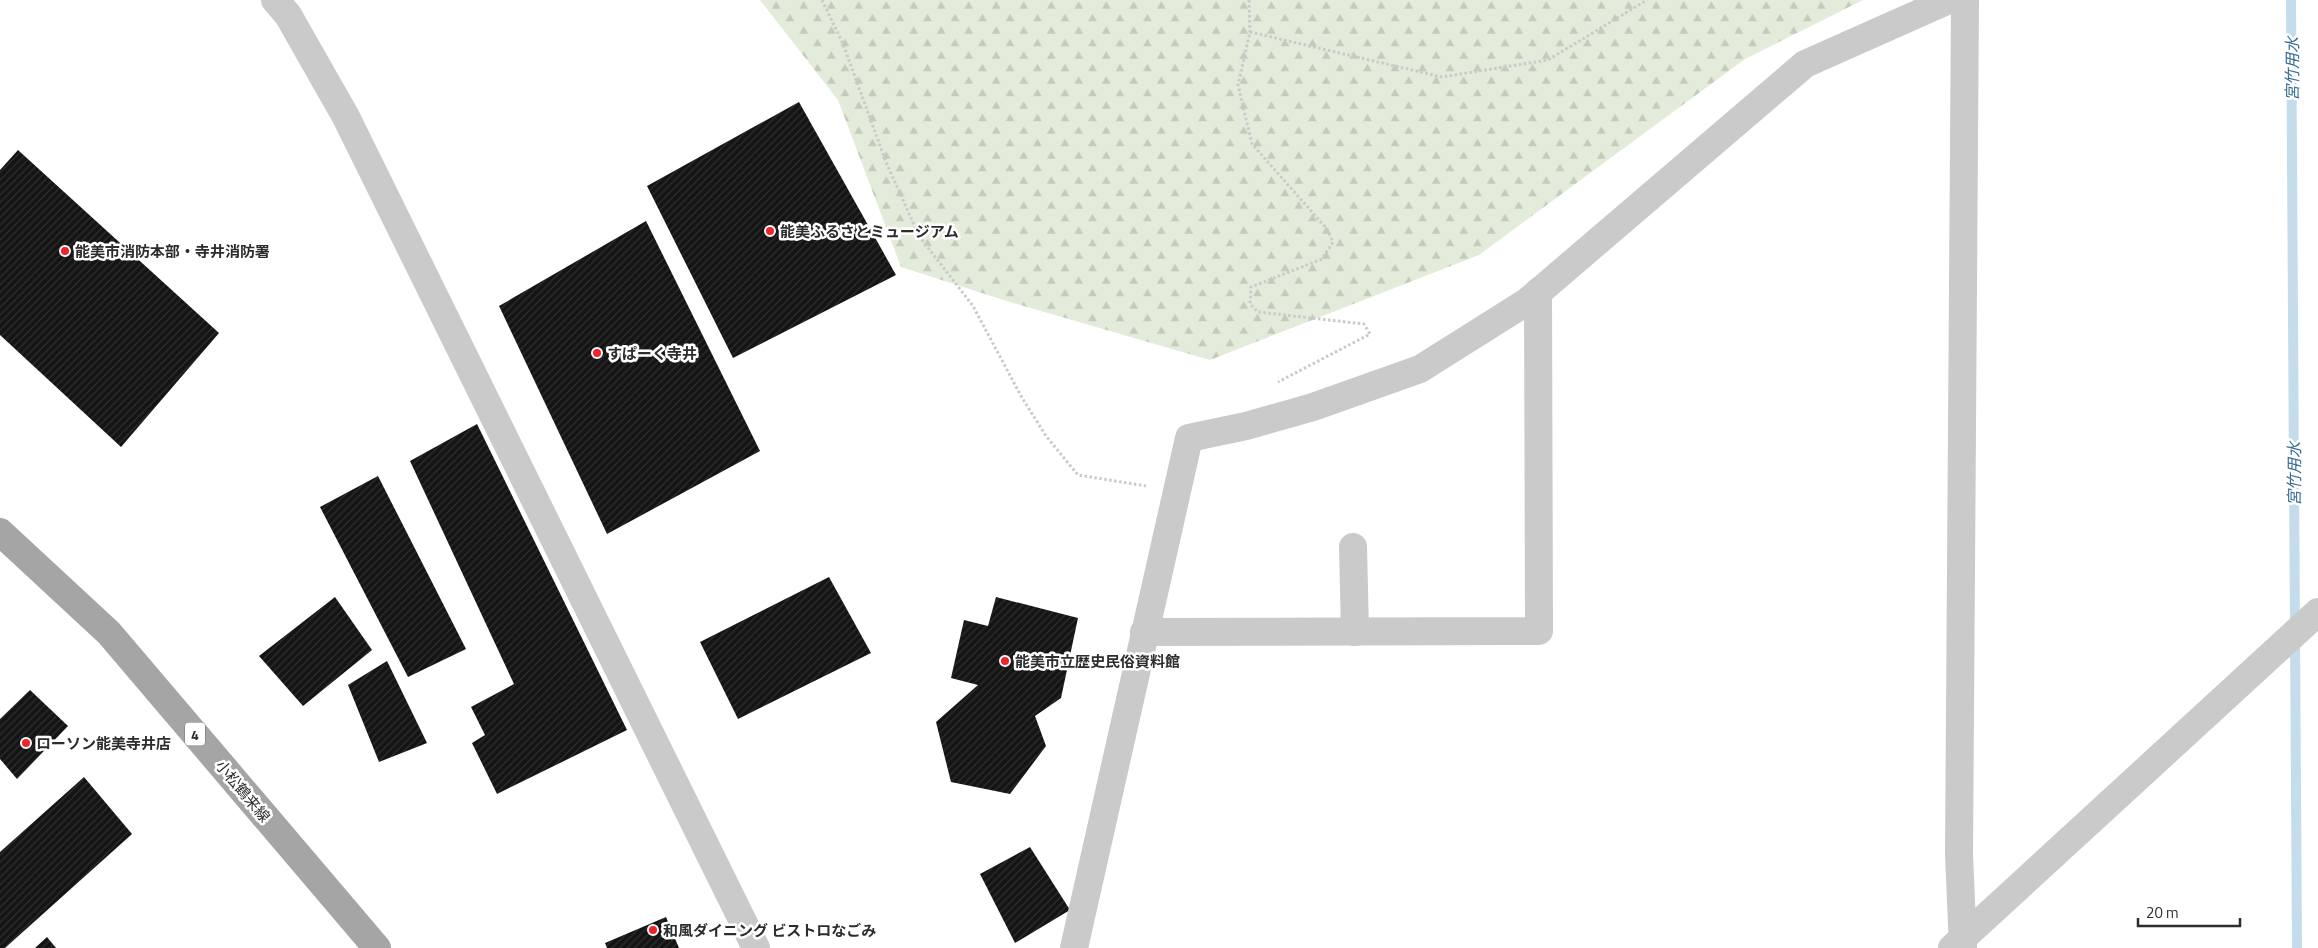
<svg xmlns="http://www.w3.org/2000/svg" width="2318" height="948" viewBox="0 0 2318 948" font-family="'Titillium Web','Noto Sans JP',sans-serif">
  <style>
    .forest { fill: url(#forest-firs) }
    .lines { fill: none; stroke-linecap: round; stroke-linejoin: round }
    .stream { stroke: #c5dced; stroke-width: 10 }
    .building { fill: url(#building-hatch) }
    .path { stroke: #cacaca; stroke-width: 3; stroke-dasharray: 2.5 2.5; stroke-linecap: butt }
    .minor { stroke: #cacaca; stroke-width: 28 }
    .tertiary { stroke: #cacaca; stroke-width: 28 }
    .primary { stroke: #a5a5a5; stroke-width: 28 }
    .poi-dot { fill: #ef242b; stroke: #fff; stroke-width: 2 }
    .labels { text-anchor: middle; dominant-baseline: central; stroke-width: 5; stroke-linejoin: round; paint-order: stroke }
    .shield { fill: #fff; stroke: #6c6c6c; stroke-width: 1 }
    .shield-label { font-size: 14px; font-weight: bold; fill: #2d2d2d }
    .poi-label { font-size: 15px; font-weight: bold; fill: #2d2d2d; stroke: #fff; text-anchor: start }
    .street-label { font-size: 15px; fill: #2d2d2d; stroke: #fff }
    .water-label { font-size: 16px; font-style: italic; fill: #376c94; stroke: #fff }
  </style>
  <defs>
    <pattern id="forest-firs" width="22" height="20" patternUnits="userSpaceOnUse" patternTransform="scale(1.25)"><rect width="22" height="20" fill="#e3ecda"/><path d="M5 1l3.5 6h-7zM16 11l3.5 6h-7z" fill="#c3cbbb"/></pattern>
    <pattern id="building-hatch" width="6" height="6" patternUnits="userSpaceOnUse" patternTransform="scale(1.25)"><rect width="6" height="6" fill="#141414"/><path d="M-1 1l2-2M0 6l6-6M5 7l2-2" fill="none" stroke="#2e2e2e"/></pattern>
  </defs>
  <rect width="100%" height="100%" fill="#fff"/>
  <path class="forest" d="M760 0H1863L1745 59 1479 255 1210 360 1013 303 901 267 838 100Z"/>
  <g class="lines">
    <path class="stream" d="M2291 0 2297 948"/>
  </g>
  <g class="building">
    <path d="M799 102 896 275 733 358 647 186Z"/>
    <path d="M18 150 219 333 121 447 0 335V170Z"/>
    <path d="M646 221 760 451 607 534 499 306Z"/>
    <path d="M477 424 627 730 497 794 472 743 485 735 471 707 514 684 410 461Z"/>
    <path d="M378 476 466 649 408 677 320 507Z"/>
    <path d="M829 577 871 653 738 719 700 642Z"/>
    <path d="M335 597 372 650 303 706 259 656Z"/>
    <path d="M996 597 1078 618 1061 698 1035 716 1046 746 1010 794 951 782 936 722 978 685 951 678 964 620 988 626Z"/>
    <path d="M387 661 427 743 379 762 348 685Z"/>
    <path d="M30 690 68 726 17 779 0 759V719Z"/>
    <path d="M84 777 132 834 5 948H0V852Z"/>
    <path d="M1030 847 1070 910 1015 943 980 874Z"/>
    <path d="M666 917 679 948H607L605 943Z"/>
    <path d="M47 937 56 948H35Z"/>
  </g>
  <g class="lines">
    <g class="path">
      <path d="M822 0 843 44 886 162 919 236 973 306 1021 396 1046 436 1078 475 1146 486"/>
      <path d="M1249 0 1250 32 1238 85 1252 144 1327 229 1333 242 1322 259 1251 287 1250 304 1258 312 1364 324 1370 334 1278 382"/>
      <path d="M1250 32 1442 77 1548 60 1647 0"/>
    </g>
    <g class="minor">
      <path d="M1353 547 1355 632"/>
      <path d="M1144 632 1539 631 1538 292"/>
      <path d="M1074 948 1189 438 1246 426 1313 407 1420 369 1528 301 1805 64 1949 0"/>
      <path d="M1963 948 1959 854 1965 0"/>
    </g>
    <g class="tertiary">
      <path d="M275 0 288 15 346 117 756 948"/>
      <path d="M1952 948 2318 612"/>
    </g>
    <path class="primary" d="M0 532 109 633 377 948"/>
  </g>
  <g class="poi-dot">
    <circle cx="770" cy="231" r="5"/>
    <circle cx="65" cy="251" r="5"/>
    <circle cx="597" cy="353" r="5"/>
    <circle cx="1005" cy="661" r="5"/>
    <circle cx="26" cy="743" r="5"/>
    <circle cx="653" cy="930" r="5"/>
  </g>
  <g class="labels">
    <rect class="shield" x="185" y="722.5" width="20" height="23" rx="4"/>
    <g class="shield-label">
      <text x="195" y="734">4</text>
    </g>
    <g class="poi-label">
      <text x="780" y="231">能美ふるさとミュージアム</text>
      <text x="75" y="251">能美市消防本部・寺井消防署</text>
      <text x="607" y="353">すぱーく寺井</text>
      <text x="1015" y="661">能美市立歴史民俗資料館</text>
      <text x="36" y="743">ローソン能美寺井店</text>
      <text x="663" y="930">和風ダイニング ビストロなごみ</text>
    </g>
    <g class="street-label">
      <text transform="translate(243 791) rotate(50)">小松鶴来線</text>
    </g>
    <g class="water-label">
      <text transform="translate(2292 69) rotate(-90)">宮竹用水</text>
      <text transform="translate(2294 474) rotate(-90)">宮竹用水</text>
    </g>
  </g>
  <path d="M2138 918v8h102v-8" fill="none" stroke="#2d2d2d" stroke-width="2.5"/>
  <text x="2146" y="918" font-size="15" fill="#2d2d2d" stroke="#ffffff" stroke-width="4" paint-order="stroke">20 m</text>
</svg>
